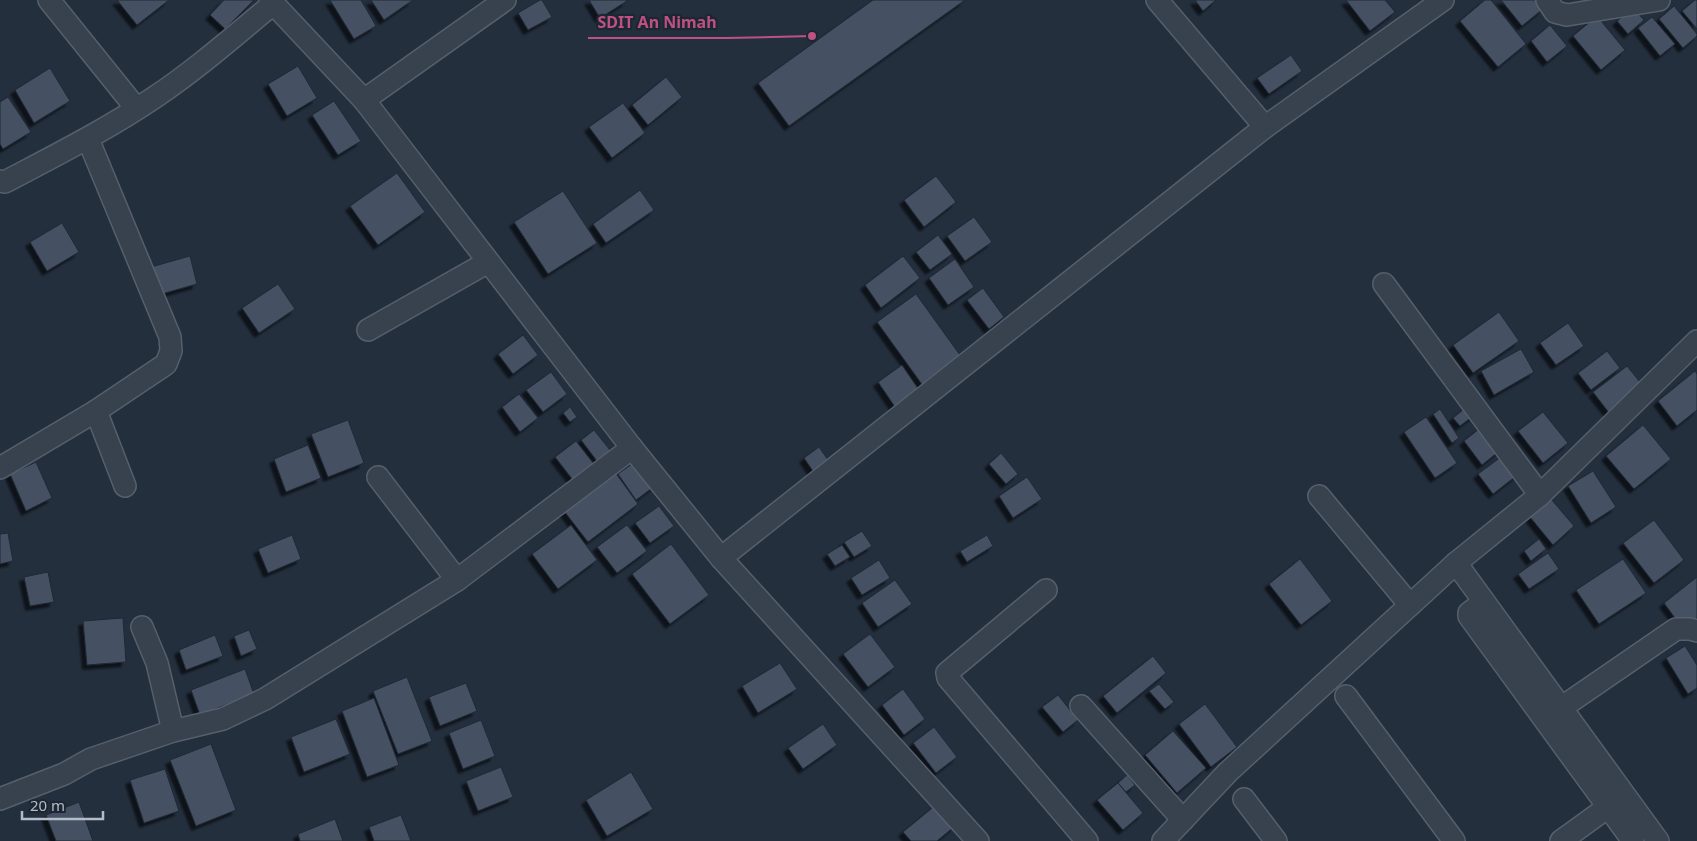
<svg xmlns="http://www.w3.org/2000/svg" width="1697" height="841" viewBox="0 0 1697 841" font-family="'Noto Sans',sans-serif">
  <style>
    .building { fill: #455162; stroke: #1f2835; filter: url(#shadow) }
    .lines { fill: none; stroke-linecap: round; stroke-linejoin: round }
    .minor-casing { stroke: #565f6c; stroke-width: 24 }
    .minor { stroke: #38414e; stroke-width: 21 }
    .leader { fill: none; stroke: #bd5182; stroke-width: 2 }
    .callout-dot { fill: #bd5182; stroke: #1d2633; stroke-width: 2 }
    .callout-label { font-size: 16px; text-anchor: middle; font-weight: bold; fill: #bd5182; stroke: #1d2633; stroke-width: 4.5; stroke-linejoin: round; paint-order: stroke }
  </style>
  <defs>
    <filter id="shadow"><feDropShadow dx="-4.5" dy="4.5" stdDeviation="1" flood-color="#0009"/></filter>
  </defs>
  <rect width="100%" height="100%" fill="#242f3e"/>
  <g class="building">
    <path d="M117 0H169L137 25Z"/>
    <path d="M224 0H254L225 29 210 15Z"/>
    <path d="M330 0H361L376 26 354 39Z"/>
    <path d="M371 0H413L384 20Z"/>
    <path d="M540 0H542L552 17 528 30 518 13Z"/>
    <path d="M589 0H626L627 1 600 18Z"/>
    <path d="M873 0H965L789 126 758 83Z"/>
    <path d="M1195 0H1216L1203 11Z"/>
    <path d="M1346 0H1385L1395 12 1370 31Z"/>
    <path d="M1485 0H1491L1526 44 1498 67 1460 21Z"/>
    <path d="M1501 0H1536L1543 9 1522 26Z"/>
    <path d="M1695 0H1697V29L1682 11Z"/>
    <path d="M1674 6 1697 34V36L1683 48 1659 19Z"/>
    <path d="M1633 8 1644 20 1628 34 1617 21Z"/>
    <path d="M1597 16 1625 50 1601 70 1573 36Z"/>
    <path d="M1652 17 1675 44 1660 56 1638 28Z"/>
    <path d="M1550 25 1567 46 1547 62 1531 41Z"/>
    <path d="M1291 55 1302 71 1269 94 1257 78Z"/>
    <path d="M298 66 317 98 287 116 268 84Z"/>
    <path d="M50 68 70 101 34 123 15 90Z"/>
    <path d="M666 77 682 97 648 125 632 105Z"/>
    <path d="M8 97 31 132 3 149 0 144V102Z"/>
    <path d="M334 101 361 141 338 155 312 115Z"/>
    <path d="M623 103 645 133 612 158 589 127Z"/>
    <path d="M397 173 425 212 378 245 350 206Z"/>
    <path d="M936 176 956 202 924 227 904 200Z"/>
    <path d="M640 190 654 210 606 243 593 224Z"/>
    <path d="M563 191 597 243 548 274 514 222Z"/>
    <path d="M974 217 992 242 965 261 947 236Z"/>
    <path d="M62 223 79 252 47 271 30 242Z"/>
    <path d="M938 235 952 254 930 270 916 252Z"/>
    <path d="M190 256 197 284 158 295 151 267Z"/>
    <path d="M903 256 920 278 881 308 865 285Z"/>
    <path d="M955 259 974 287 948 305 929 278Z"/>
    <path d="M278 284 295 309 259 333 242 308Z"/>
    <path d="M983 288 1004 317 989 329 967 300Z"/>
    <path d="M916 294 965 362 926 390 877 322Z"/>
    <path d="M1499 312 1519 341 1473 373 1453 345Z"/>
    <path d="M1568 323 1584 346 1556 365 1540 343Z"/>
    <path d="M523 335 538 355 513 374 498 354Z"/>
    <path d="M1521 349 1534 372 1494 395 1481 371Z"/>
    <path d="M1607 351 1620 368 1591 390 1578 373Z"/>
    <path d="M902 365 919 390 895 407 878 382Z"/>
    <path d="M1627 366 1644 387 1610 414 1593 392Z"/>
    <path d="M1695 371 1697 374V410L1677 426 1658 401Z"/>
    <path d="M551 372 567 394 543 412 526 390Z"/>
    <path d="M519 394 538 418 520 432 502 407Z"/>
    <path d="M1469 405 1476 414 1460 426 1453 418Z"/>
    <path d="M570 407 577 417 570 422 563 413Z"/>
    <path d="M1440 409 1459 438 1452 443 1433 414Z"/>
    <path d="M1543 412 1568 443 1543 463 1518 431Z"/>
    <path d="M1426 417 1457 463 1435 478 1404 432Z"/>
    <path d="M348 420 364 463 328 477 311 434Z"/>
    <path d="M1484 425 1502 449 1482 465 1464 441Z"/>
    <path d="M1643 425 1671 459 1634 489 1606 456Z"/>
    <path d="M594 430 614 455 600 465 581 440Z"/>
    <path d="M576 441 597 468 576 484 555 457Z"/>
    <path d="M308 445 321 478 286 492 274 459Z"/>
    <path d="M819 447 833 467 817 477 804 458Z"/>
    <path d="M1001 453 1018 474 1006 484 989 464Z"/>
    <path d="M1505 454 1520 473 1493 494 1478 474Z"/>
    <path d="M636 461 655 486 636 500 618 474Z"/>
    <path d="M36 462 52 498 26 511 10 474Z"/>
    <path d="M1593 471 1616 507 1591 523 1568 486Z"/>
    <path d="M615 472 638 504 588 542 564 511Z"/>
    <path d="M1027 477 1042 499 1013 518 999 496Z"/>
    <path d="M1551 499 1574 526 1553 545 1530 517Z"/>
    <path d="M659 506 674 526 650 543 635 523Z"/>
    <path d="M1654 520 1684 560 1654 583 1623 543Z"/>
    <path d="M571 525 597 560 558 589 532 554Z"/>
    <path d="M627 525 647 551 617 573 597 547Z"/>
    <path d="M862 531 872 546 854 557 844 542Z"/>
    <path d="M8 533 13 561 0 564V534Z"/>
    <path d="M292 535 301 559 268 573 258 549Z"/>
    <path d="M987 535 993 546 967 562 960 551Z"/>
    <path d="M1539 539 1546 549 1531 561 1524 551Z"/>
    <path d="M671 544 709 595 670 624 632 574Z"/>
    <path d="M842 545 850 557 835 566 827 554Z"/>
    <path d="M1548 553 1559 569 1529 589 1518 574Z"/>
    <path d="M1300 559 1332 601 1301 625 1269 584Z"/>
    <path d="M1623 559 1646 593 1599 624 1576 590Z"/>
    <path d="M879 560 890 578 862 595 851 578Z"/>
    <path d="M48 572 54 602 30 606 24 577Z"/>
    <path d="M1697 577V618L1683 629 1664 603Z"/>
    <path d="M895 580 912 604 878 627 862 603Z"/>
    <path d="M123 618 126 662 87 665 83 621Z"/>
    <path d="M249 630 257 649 241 656 234 636Z"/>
    <path d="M870 634 895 667 868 687 843 654Z"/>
    <path d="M215 635 223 656 186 670 179 650Z"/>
    <path d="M1685 646 1697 665V688L1688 694 1666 658Z"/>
    <path d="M1153 656 1166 673 1117 713 1103 696Z"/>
    <path d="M780 663 797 689 758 713 742 686Z"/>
    <path d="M245 669 254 694 200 715 191 690Z"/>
    <path d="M407 677 432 741 398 754 373 691Z"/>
    <path d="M466 683 477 711 440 726 429 697Z"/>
    <path d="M1159 684 1174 702 1165 709 1149 691Z"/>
    <path d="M903 689 925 719 904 735 882 705Z"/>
    <path d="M1058 695 1078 720 1063 732 1042 707Z"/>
    <path d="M374 698 399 765 367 777 342 711Z"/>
    <path d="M1205 704 1237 747 1211 767 1179 724Z"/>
    <path d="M336 719 350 754 304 772 291 737Z"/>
    <path d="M481 720 495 756 463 769 449 733Z"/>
    <path d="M823 724 837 745 803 769 788 748Z"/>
    <path d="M934 727 957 757 936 773 913 743Z"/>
    <path d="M1173 731 1206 768 1177 793 1145 755Z"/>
    <path d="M211 744 236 810 196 826 170 760Z"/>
    <path d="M501 767 513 797 478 811 466 781Z"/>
    <path d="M165 769 179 811 144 823 130 780Z"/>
    <path d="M631 772 653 809 607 836 586 800Z"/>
    <path d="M1127 775 1135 785 1126 792 1118 783Z"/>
    <path d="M1118 783 1143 813 1123 830 1097 800Z"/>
    <path d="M79 802 93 841H56L46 815Z"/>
    <path d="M937 804 955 826 937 841H911L903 832Z"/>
    <path d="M401 815 411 841H374L369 827Z"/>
    <path d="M335 819 343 841H300L298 834Z"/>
  </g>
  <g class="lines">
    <g class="minor-casing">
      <g id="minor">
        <path d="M49 0 136 108"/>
        <path d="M270 0 364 100 632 448 721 558 1265 127 1443 0"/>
        <path d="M1157 0 1265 127"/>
        <path d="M1547 0 1555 12 1567 15 1659 0"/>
        <path d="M364 100 505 0"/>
        <path d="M0 181 5 182C56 155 108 129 155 97 197 69 234 36 273 4"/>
        <path d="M1384 284 1540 495"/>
        <path d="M368 330 488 262"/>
        <path d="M96 411 125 486"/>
        <path d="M0 468 96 411 166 364 171 351 170 337 88 139"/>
        <path d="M378 477 457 580"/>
        <path d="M1319 496 1410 605"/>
        <path d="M721 558 978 841"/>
        <path d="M1456 563 1658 841"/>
        <path d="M1046 590 947 673 948 678 1087 841"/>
        <path d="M1484 602 1469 613V616L1633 841"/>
        <path d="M142 627 157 663 173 731 223 719 265 699 457 580 632 448"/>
        <path d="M1346 696 1454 841"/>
        <path d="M1081 706 1183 820"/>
        <path d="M1561 708 1676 629H1690L1697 631"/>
        <path d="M0 799 64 774 91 759 173 731"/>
        <path d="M1244 799 1276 841"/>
        <path d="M1163 841 1228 772 1456 563 1540 495 1697 341"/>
        <path d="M1561 841 1608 807"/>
      </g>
    </g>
    <use href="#minor" class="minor"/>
  </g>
  <path class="leader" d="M812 36L727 38H588"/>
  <circle class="callout-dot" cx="812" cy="36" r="5"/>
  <g class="callout-label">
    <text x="657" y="28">SDIT An Nimah</text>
  </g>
  <path d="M22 811v8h81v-8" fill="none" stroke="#b4bcc9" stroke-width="2.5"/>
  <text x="30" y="811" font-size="15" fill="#b4bcc9" stroke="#1d2633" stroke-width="4" paint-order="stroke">20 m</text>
</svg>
